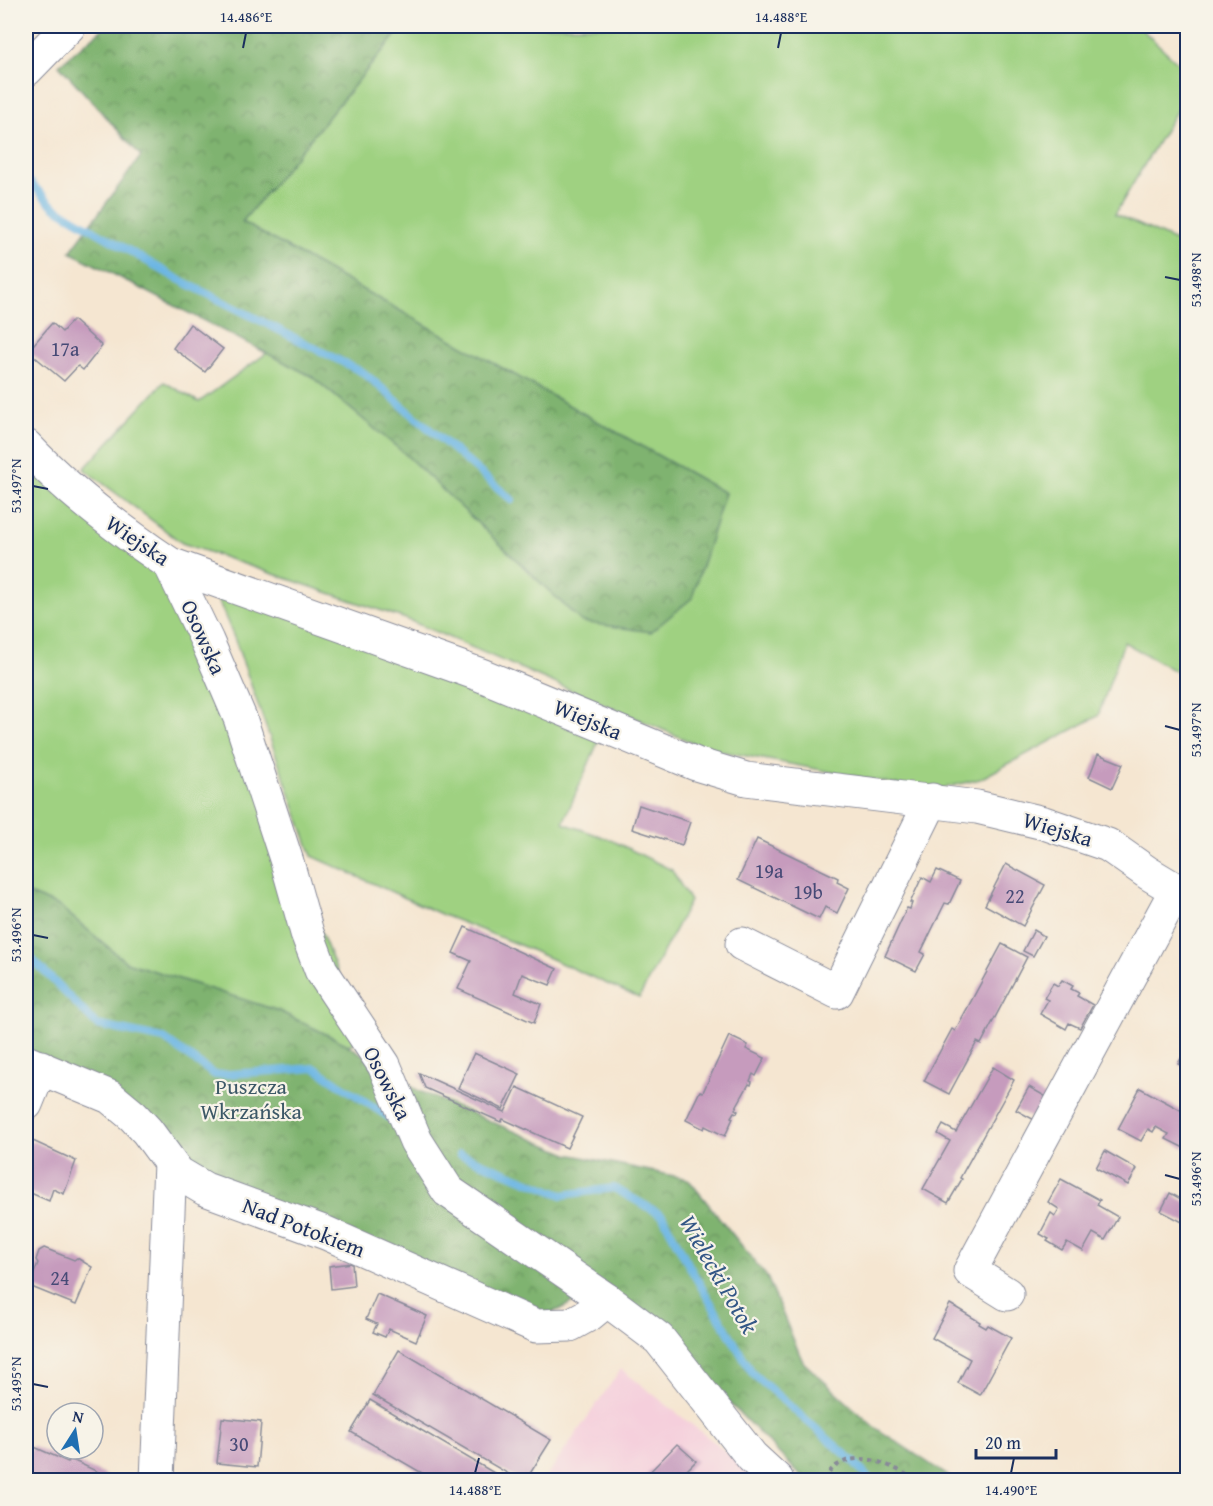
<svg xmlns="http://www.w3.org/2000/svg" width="1213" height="1506" viewBox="0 0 1213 1506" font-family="'Gentium Book Plus',serif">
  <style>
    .built { fill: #f5cfdc }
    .grass { fill: #9fd181; stroke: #5d8070; stroke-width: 1.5 }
    .forest { fill: url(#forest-crowns); stroke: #4d7166; stroke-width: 1.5 }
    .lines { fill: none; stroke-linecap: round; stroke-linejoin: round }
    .stream { stroke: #6bb5e3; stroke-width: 8 }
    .building { fill: #c69bbd }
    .minor-casing { stroke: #888a98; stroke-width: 35 }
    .path { stroke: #888a98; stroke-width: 4; stroke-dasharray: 4.5 4.5; stroke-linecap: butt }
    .minor { stroke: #fff; stroke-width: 33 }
    .ticks { fill: none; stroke: #1b2f5e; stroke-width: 2 }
    .labels { text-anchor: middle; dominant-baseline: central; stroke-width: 4.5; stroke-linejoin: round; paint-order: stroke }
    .number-label { font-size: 20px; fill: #464a76 }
    .street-label { font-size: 22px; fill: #1b2f5e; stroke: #f7f3e8 }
    .park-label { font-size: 22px; fill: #3c5867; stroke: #f7f3e8 }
    .water-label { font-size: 24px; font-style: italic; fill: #335786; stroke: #f7f3e8 }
    .neatline { fill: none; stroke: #1b2f5e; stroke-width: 2 }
    .ticks-label { font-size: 15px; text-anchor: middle; fill: #1b2f5e }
  </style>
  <defs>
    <pattern id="forest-crowns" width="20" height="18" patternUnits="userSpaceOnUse" patternTransform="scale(1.5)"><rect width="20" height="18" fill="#7fb36f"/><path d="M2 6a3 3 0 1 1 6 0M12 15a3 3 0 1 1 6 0" fill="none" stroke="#67925e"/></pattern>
  </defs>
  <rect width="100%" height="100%" fill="#f7f3e8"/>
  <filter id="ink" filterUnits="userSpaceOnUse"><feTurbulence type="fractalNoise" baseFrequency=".0167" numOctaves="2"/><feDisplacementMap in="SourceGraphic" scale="12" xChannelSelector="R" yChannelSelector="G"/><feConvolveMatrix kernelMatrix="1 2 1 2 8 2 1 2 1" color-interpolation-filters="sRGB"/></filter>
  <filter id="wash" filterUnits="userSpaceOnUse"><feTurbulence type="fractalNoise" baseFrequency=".008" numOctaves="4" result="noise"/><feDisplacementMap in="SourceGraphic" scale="24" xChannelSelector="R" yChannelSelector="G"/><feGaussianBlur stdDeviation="1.35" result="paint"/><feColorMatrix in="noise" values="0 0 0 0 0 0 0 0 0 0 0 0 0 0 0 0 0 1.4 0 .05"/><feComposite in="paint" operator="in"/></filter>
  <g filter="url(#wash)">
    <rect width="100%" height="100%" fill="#f5e6d1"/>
    <path class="built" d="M621 1369 762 1480H544Z"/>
    <g class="grass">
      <path d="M403 26H1138L1187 71V93L1115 214 1187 246V678L1124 642 1098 716 980 779 932 791 705 748 406 619 182 543 84 469 164 382 199 402 267 353 311 376 404 453 582 622 725 493 242 222Z"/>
      <path d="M26 446 170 564 365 1039 348 1045 279 1011 126 962 59 906 26 893Z"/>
      <path d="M214 590 315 625 599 740 563 823 611 840 672 870 690 901 639 998 522 946 443 915 312 856 235 640Z"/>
    </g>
    <g class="forest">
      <path d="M106 26H403L242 222 725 493 692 598 651 632 582 622 404 453 311 376 70 252 141 156 59 65Z"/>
      <path d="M26 893 59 906 126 962 279 1011 348 1045 417 1090 568 1154 688 1179 767 1277 803 1362 873 1426 954 1480H805L661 1333 600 1285 561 1309 536 1318 199 1176 26 1055Z"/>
    </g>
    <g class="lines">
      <g class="stream">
        <path d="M26 178 54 207 176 278 364 373 512 500"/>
        <path d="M26 957H30L97 1025 164 1039 215 1075 315 1068 393 1120"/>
        <path d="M460 1154 562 1195 614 1188 662 1215 692 1271 753 1374 852 1460 870 1480"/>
      </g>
    </g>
    <g id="blocks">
      <g class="building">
        <path d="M73 320 102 346 83 370 78 366 64 381 28 351 52 323 62 332Z"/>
        <path d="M190 324 223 349 205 372 173 348Z"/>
        <path d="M1098 754 1123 764 1112 788 1089 777Z"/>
        <path d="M639 805 690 822 682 845 632 829Z"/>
        <path d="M757 839 838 878 837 882 849 888 837 913 825 907 819 919 738 880Z"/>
        <path d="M1006 864 1045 885 1023 926 985 905Z"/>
        <path d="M937 870 960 881 949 904 945 903 921 952 925 954 916 971 885 956 907 908 910 909 912 903H910L922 877 931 882Z"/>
        <path d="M465 927 557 969 550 985 522 974 515 993 541 1004 534 1023 458 989 471 961 453 953Z"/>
        <path d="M1034 930 1044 936 1033 956 1023 951Z"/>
        <path d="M1002 944 1027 957 981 1044 977 1042 949 1094 924 1081 952 1029 955 1031Z"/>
        <path d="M1062 980 1073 986 1071 989 1079 993 1077 996 1093 1005 1080 1028 1069 1023 1066 1029 1040 1014 1048 1000 1044 998 1053 983 1058 986Z"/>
        <path d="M729 1036 748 1045 746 1049 765 1058 756 1076 753 1074 750 1081 752 1082 751 1085 749 1084 735 1109 738 1111 737 1113 734 1112 731 1117 733 1118 725 1136 705 1126 704 1129 686 1120 700 1091 703 1092Z"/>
        <path d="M1188 1045V1069L1178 1064Z"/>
        <path d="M474 1053 520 1074 503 1109 458 1088Z"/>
        <path d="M993 1067 1014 1080 960 1178 962 1179 948 1203 923 1189 950 1141 938 1134 943 1125 956 1132Z"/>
        <path d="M419 1073 505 1112 517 1087 582 1117 567 1148 503 1119 501 1122 425 1088Z"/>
        <path d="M1029 1087 1050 1099 1038 1122 1016 1110Z"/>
        <path d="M1140 1088 1188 1114V1142L1184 1148 1166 1139 1169 1134 1156 1127 1153 1132 1148 1129 1141 1141 1118 1129Z"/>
        <path d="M26 1141 32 1143 33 1141 76 1161 64 1194 53 1189 49 1201 26 1191Z"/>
        <path d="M1105 1151 1137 1169 1128 1185 1096 1168Z"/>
        <path d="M1061 1179 1100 1200 1097 1205 1118 1217 1105 1240 1093 1233 1083 1251 1067 1242 1062 1250 1047 1241 1049 1239 1040 1234 1051 1213 1055 1216 1059 1209 1048 1202Z"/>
        <path d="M1170 1193 1188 1203V1225L1161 1211Z"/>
        <path d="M44 1248 74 1260 77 1258 92 1267 76 1305 29 1286 38 1263 36 1260 39 1251Z"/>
        <path d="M352 1263 354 1286 331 1289 329 1266Z"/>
        <path d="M377 1294 427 1316 416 1341 389 1329 385 1337 373 1332 377 1324 366 1319Z"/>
        <path d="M950 1304 980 1322 979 1324 986 1328 988 1325 1011 1338 980 1395 958 1383 970 1359 932 1338Z"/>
        <path d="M399 1350 551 1440 526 1480H519L373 1395Z"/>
        <path d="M370 1400 506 1480H434L351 1432Z"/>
        <path d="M222 1418 261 1422 257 1467 217 1463Z"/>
        <path d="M677 1444 696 1461 677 1480H642Z"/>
        <path d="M32 1446 68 1462 70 1459 107 1476 105 1480H26V1460Z"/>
      </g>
    </g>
  </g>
  <g filter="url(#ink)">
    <use href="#blocks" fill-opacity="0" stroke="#888a98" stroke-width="1.5"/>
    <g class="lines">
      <g class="minor-casing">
        <g id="minor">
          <path d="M26 70 69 26"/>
          <path d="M26 446C69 492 118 529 170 564L481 675 696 764 746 779 977 807 1044 823 1108 845 1148 873 1188 897"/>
          <path d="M170 564 207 641 240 718 287 862 307 933 321 970 384 1065 416 1141 448 1191 607 1300 659 1339 752 1457 777 1480"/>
          <path d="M742 944 837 992 932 800"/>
          <path d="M26 1062 110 1097 133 1116 147 1131 178 1173 205 1189 326 1233 536 1326 570 1325 590 1314 607 1300"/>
          <path d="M26 1104 41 1067"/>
          <path d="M1007 1294 970 1271 1176 890"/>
          <path d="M157 1480 170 1163"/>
        </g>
      </g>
      <path class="path" d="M824 1480C827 1476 831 1469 836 1466 861 1449 893 1466 915 1480"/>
      <use href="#minor" class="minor"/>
    </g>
  </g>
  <path class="ticks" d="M243 48 246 33M778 48 781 33M1165 277 1180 280M33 486 48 489M1165 726 1180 730M33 935 48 938M1165 1175 1180 1179M33 1384 48 1387M475 1473 479 1458M1011 1473 1014 1458"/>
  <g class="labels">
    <g class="number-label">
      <text x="65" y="348">17a</text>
      <text x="769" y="870">19a</text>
      <text x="808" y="891">19b</text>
      <text x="1015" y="895">22</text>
      <text x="60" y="1277">24</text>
      <text x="239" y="1443">30</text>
    </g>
    <g class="street-label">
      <text transform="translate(138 540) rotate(34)">Wiejska</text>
      <text transform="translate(204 637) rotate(66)">Osowska</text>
      <text transform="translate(588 719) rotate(23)">Wiejska</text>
      <text transform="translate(1058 829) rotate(17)">Wiejska</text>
      <text transform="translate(388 1083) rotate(63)">Osowska</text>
      <text transform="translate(304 1227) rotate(21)">Nad Potokiem</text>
    </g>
    <g class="park-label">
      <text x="251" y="1086">Puszcza<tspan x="251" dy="25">Wkrzańska</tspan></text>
    </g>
    <g class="water-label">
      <text transform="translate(719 1274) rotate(60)">Wielecki Potok</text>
    </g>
  </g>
  <rect width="1213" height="1506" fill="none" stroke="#f7f3e8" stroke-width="66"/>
  <g transform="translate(75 1431) rotate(12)"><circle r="28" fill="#f7f3e8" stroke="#9fa5b1" stroke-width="1.5"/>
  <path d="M0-4.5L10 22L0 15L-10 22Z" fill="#1f6fb2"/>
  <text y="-9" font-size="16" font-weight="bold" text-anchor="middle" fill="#1b2f5e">N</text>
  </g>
  <path d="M976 1449v9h80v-9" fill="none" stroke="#1b2f5e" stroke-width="3"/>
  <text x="985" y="1449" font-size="18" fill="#1b2f5e" stroke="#f7f3e8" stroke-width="4.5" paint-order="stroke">20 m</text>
  <rect x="33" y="33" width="1147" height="1440" class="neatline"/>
  <g class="ticks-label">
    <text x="246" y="22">14.486°E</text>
    <text x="781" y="22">14.488°E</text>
    <text transform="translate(1196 280) rotate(-90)" y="5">53.498°N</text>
    <text transform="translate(16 486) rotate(-90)" y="5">53.497°N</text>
    <text transform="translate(1196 730) rotate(-90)" y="5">53.497°N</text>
    <text transform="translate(16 935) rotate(-90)" y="5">53.496°N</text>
    <text transform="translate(1196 1179) rotate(-90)" y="5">53.496°N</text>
    <text transform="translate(16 1384) rotate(-90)" y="5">53.495°N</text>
    <text x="475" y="1495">14.488°E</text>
    <text x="1011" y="1495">14.490°E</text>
  </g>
</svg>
